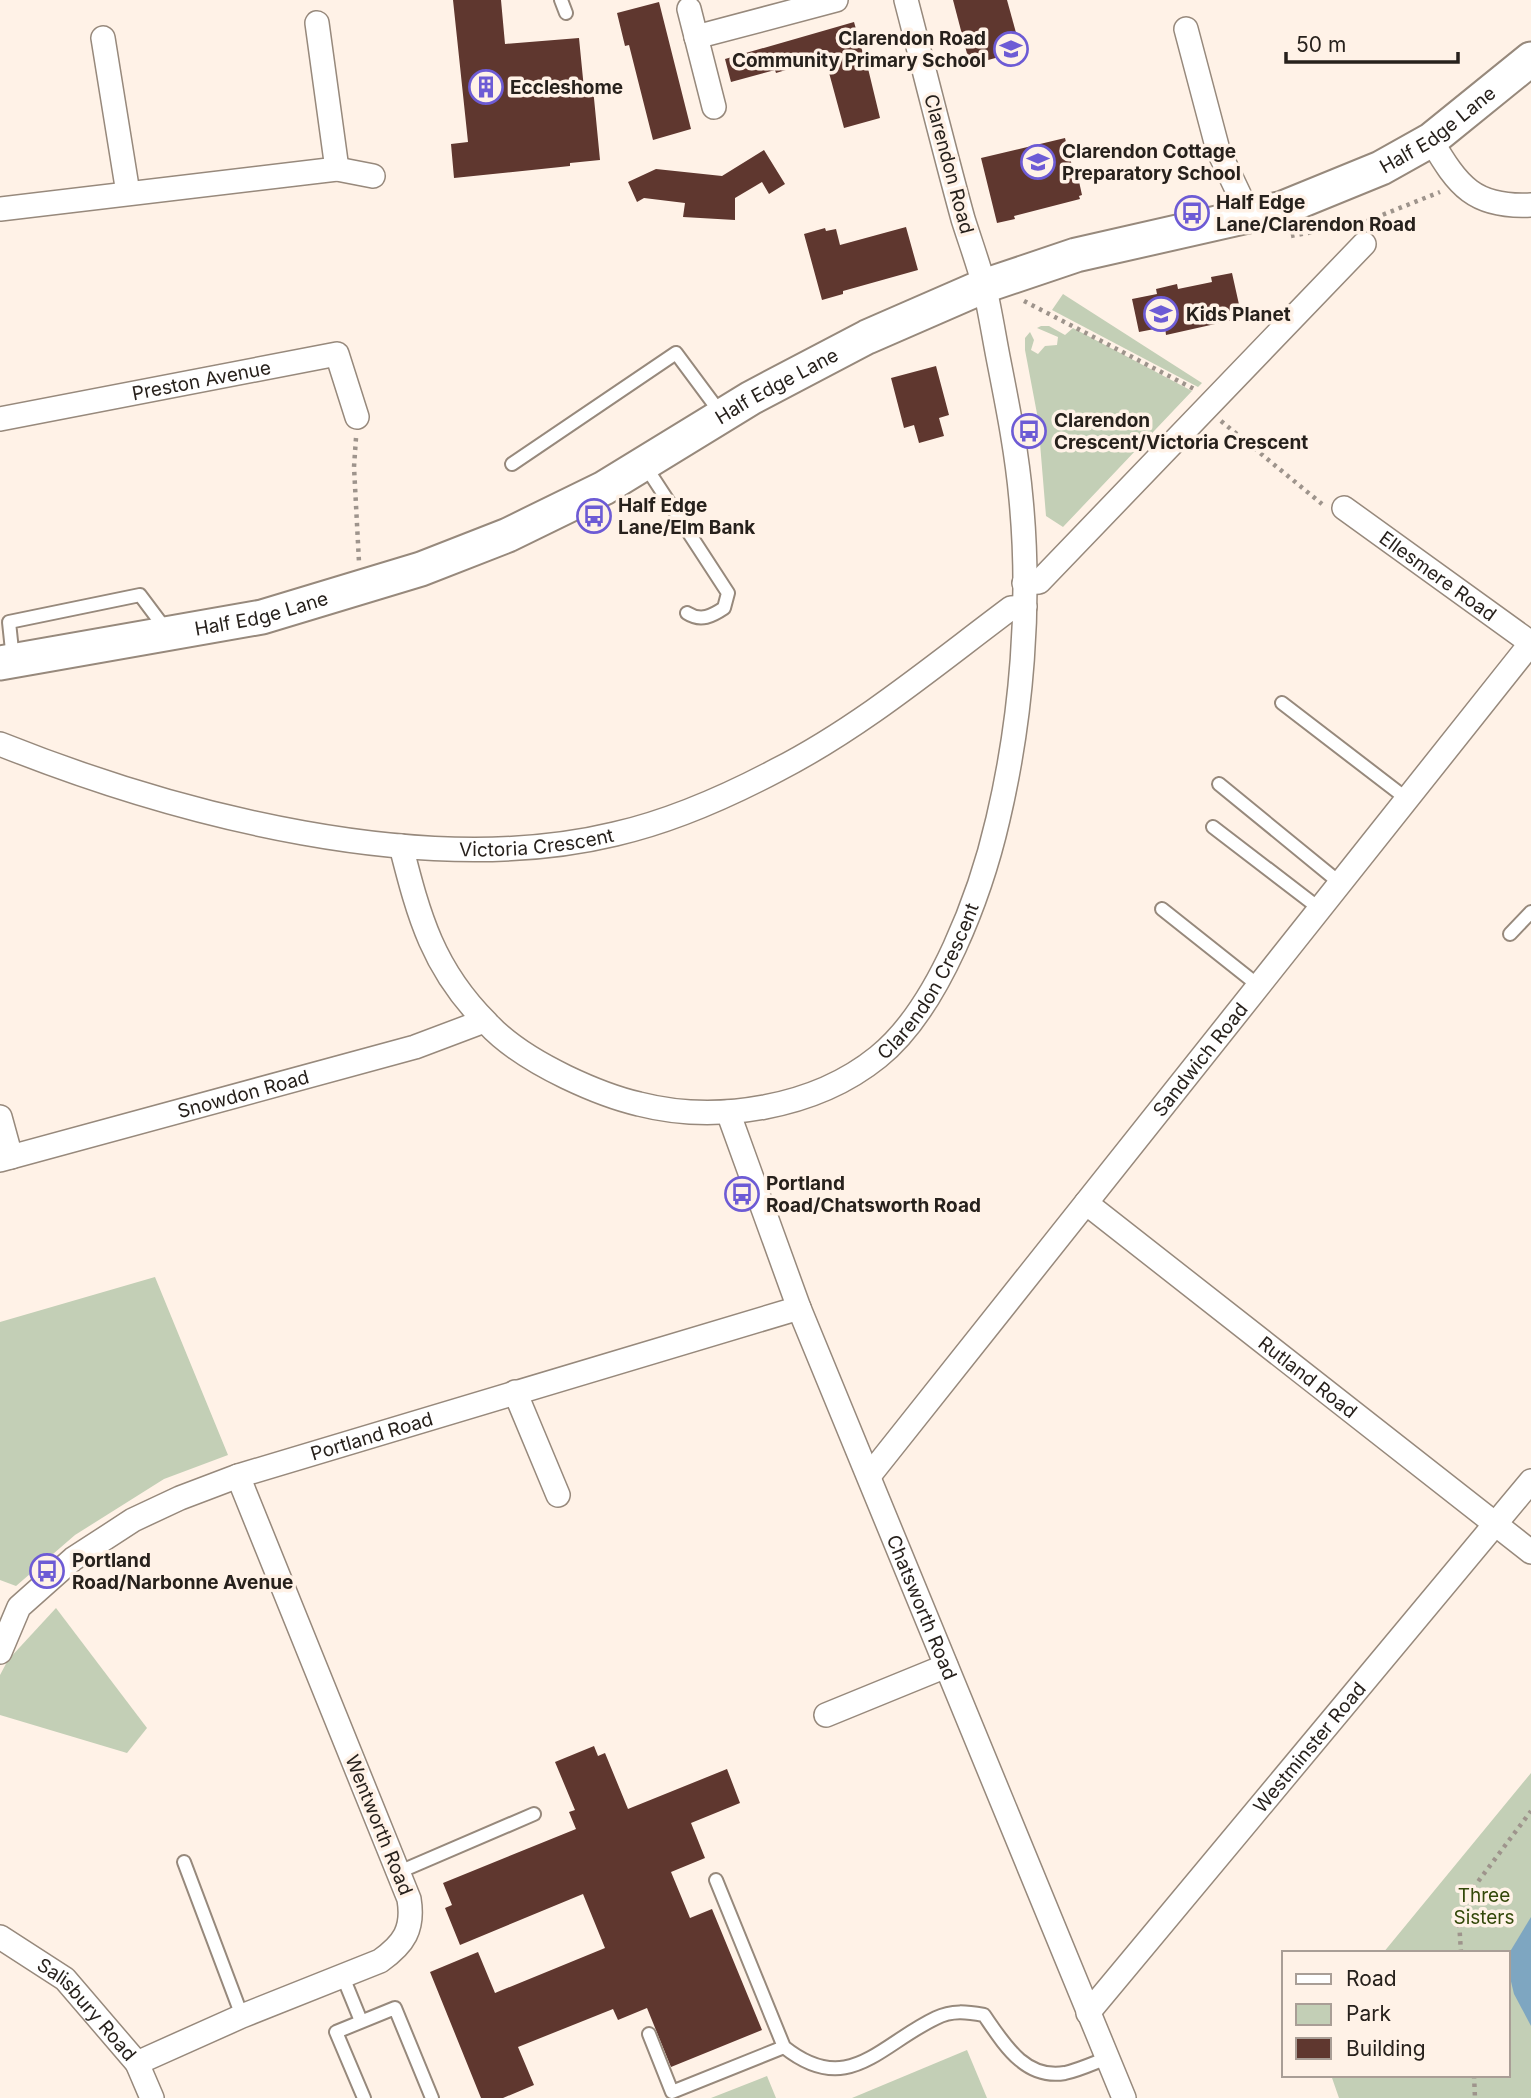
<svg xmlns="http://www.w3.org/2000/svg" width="1531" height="2098" viewBox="0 0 1531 2098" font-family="Inter,sans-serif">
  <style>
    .green { fill: #c3cfb6 }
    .water { fill: #7ea6c1 }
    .building { fill: #5f372f }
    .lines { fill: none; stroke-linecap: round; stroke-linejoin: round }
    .lane-casing { stroke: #97897c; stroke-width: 16 }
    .street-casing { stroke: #97897c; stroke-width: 26 }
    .secondary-casing { stroke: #97897c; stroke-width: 37 }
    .path { stroke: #9e948c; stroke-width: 4.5; stroke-dasharray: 3.5 5; stroke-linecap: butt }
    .lane { stroke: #fff; stroke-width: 12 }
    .street { stroke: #fff; stroke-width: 23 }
    .secondary { stroke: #fff; stroke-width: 33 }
    .labels { text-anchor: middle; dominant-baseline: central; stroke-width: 7; stroke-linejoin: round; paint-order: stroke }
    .poi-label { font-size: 19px; font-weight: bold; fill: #27211c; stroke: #fff2e7; text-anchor: start }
    .street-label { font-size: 19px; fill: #27211c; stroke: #fff2e7 }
    .park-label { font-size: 19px; fill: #334809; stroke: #fff2e7 }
  </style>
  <rect width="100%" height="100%" fill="#fff2e7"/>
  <g class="green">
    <path d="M1063 294 1202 383 1198 387 1052 310Z"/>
    <path d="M1041 326H1049L1065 335 1073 328 1192 391 1063 527 1046 516 1038 419 1025 350V338L1030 332 1034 340 1031 350 1038 354 1045 346 1057 345 1058 337 1037 328Z"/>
    <path d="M155 1277 228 1455 164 1479 75 1535 16 1586 0 1580V1322Z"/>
    <path d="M56 1608 147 1728 127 1753 0 1715V1675L8 1660Z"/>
    <path d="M1531 1773V2098H1339L1331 2075H1508V1953H1383Z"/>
    <path d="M967 2050 987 2098H852Z"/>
    <path d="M767 2076 776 2098H711Z"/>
  </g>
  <path class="water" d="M1531 1917V2026L1514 1994 1508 1969V1955Z"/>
  <g class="building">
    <path d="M453 0H501L505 44 579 38 584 89 593 88 600 160 570 163V166L454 178 451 144 468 142Z"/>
    <path d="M953 0H1007L1021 51 970 65Z"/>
    <path d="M659 2 691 129 653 140 629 45 625 46 617 13Z"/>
    <path d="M854 22 864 57 865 56 880 118 844 128 825 58 776 73 775 70 731 82 725 59Z"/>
    <path d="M1065 138 1075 178 1078 177 1082 195 1079 196 1080 199 1014 216 1015 219 997 223 981 158Z"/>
    <path d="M764 150 785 184 769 194 762 182 735 198V220L683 217 685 203 644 198 637 202 628 182 656 169 722 176Z"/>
    <path d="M906 227 918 270 843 291V294L822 300 804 234 825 228 826 231 836 229 840 245Z"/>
    <path d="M1232 273 1242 318 1166 335 1165 327 1139 332 1132 299 1157 294 1156 289 1177 284 1178 289 1212 282 1211 277Z"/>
    <path d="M936 366 949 415 939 418 944 436 919 443 914 425 904 428 891 378Z"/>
    <path d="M594 1746 598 1756 605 1753 628 1809 727 1769 740 1803 691 1823 705 1858 671 1872 690 1918 712 1909 762 2030 671 2067 647 2008 618 2020 613 2009 518 2047 534 2085 503 2098H481L430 1972 478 1952 495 1993 605 1948 583 1894 460 1945 445 1908 452 1905 443 1883 576 1829 569 1812 575 1810 555 1762Z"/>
  </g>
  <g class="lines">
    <g class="lane-casing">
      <g id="lane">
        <path d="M561 0 566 13"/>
        <path d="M512 464 676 353 722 415"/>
        <path d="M644 464 728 593 724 608C712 616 701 622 687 613"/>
        <path d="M13 660 9 622 140 595 167 631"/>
        <path d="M1282 703 1407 799"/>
        <path d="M1219 784 1340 883"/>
        <path d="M1213 827 1320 909"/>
        <path d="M1162 909 1259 986"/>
        <path d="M1510 934 1531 912"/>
        <path d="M184 1862 242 2016"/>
        <path d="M399 1872 534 1814"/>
        <path d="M716 1880 784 2047C848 2098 879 2045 936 2018 952 2010 967 2012 984 2015 1004 2044 1025 2080 1065 2073 1079 2070 1094 2063 1107 2058"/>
        <path d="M343 1977 361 2021"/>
        <path d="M649 2034 672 2092 784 2047"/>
        <path d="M364 2098 336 2032 395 2008 432 2098"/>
      </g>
    </g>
    <g class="street-casing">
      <g id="street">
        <path d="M689 9 714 107"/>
        <path d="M317 23 337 169"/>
        <path d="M1186 29 1218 150 1250 217"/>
        <path d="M696 37 836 0"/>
        <path d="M103 38 128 193"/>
        <path d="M1431 140C1458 186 1474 208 1531 205"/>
        <path d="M0 209 337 169 373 176"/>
        <path id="s1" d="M0 419 337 354 357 417"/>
        <path id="s2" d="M1344 508 1531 643"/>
        <path d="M1024 583 1039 582 1364 244"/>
        <path id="s3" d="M0 744C178 815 425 880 615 834 672 821 726 797 777 770 861 727 936 664 1011 608L1025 607"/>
        <path id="s4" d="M401 846C419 917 433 969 487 1023 508 1046 537 1063 566 1077 589 1088 613 1098 639 1104 717 1124 815 1108 878 1057 939 1008 981 893 998 819 1022 717 1031 603 1021 499 1017 453 1008 408 999 362 994 337 990 310 984 285 978 263 970 241 963 219 943 146 925 73 906 0"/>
        <path id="s5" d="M728 1112 799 1308 1124 2098"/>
        <path d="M0 1117 11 1157"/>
        <path id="s6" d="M0 1160 415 1047 484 1021"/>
        <path id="s7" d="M1086 1203 1531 1552"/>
        <path d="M515 1392 558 1495"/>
        <path id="s8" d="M869 1476 1531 643"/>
        <path id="s9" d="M0 1652 19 1607 73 1559 133 1520 180 1498 238 1476 799 1308"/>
        <path d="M826 1715 946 1666"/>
        <path id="s10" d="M0 1937 65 1979 137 2063 152 2098"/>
        <path id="s11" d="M1088 2013 1531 1481"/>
        <path d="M137 2063 242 2016 380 1961C404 1944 414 1929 409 1899L238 1476"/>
      </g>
    </g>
    <g class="secondary-casing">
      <g id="secondary">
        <path id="s12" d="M0 663 262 617 421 569 508 535 604 488 751 398 867 337 984 286 1076 255 1283 208 1381 168 1431 140 1531 59"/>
      </g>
    </g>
    <g class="path">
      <path d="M1367 221 1440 192"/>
      <path d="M1291 236 1352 225"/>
      <path d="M1024 301 1194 389"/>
      <path d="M1221 421 1322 504"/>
      <path d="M356 438 354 467 359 562"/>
      <path d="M1461 1953 1459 1920 1474 1887 1531 1811"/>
      <path d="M1474 2075 1475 2098"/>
    </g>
    <use href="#lane" class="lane"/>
    <use href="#street" class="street"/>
    <use href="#secondary" class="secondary"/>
  </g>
  <defs>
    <g id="school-ring" transform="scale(1.75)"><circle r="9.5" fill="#fff2e7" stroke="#6d5bd5" stroke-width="1.5"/><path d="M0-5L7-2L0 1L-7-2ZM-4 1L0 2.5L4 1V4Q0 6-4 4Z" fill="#6d5bd5"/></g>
    <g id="building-ring" transform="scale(1.75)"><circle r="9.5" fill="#fff2e7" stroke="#6d5bd5" stroke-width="1.5"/><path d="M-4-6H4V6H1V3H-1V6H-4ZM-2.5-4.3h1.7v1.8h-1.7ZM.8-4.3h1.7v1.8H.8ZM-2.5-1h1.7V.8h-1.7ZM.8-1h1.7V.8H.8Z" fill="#6d5bd5"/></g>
    <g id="bus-ring" transform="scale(1.75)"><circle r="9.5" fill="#fff2e7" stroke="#6d5bd5" stroke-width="1.5"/><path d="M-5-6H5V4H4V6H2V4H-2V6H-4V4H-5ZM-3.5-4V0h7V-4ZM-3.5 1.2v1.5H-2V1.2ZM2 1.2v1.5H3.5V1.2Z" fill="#6d5bd5"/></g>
  </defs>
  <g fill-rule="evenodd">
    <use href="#school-ring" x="1011" y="49"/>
    <use href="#building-ring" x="486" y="87"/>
    <use href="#school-ring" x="1038" y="162"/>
    <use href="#bus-ring" x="1192" y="213"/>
    <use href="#school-ring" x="1161" y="314"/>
    <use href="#bus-ring" x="1029" y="431"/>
    <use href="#bus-ring" x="594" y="516"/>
    <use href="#bus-ring" x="742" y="1194"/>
    <use href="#bus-ring" x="47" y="1571"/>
  </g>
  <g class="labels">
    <g class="poi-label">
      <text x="986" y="38" text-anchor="end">Clarendon Road<tspan x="986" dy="22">Community Primary School</tspan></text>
      <text x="510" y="87">Eccleshome</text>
      <text x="1062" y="151">Clarendon Cottage<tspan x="1062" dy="22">Preparatory School</tspan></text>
      <text x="1216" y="202">Half Edge<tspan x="1216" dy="22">Lane/Clarendon Road</tspan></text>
      <text x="1186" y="314">Kids Planet</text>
      <text x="1054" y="420">Clarendon<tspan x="1054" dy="22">Crescent/Victoria Crescent</tspan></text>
      <text x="618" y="505">Half Edge<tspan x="618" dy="22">Lane/Elm Bank</tspan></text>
      <text x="766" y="1183">Portland<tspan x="766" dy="22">Road/Chatsworth Road</tspan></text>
      <text x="72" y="1560">Portland<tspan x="72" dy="22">Road/Narbonne Avenue</tspan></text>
    </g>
    <g class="street-label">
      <text stroke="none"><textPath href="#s12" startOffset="1547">Half Edge Lane</textPath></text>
      <text transform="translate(949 164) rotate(75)">Clarendon Road</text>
      <text stroke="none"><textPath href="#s1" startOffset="205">Preston Avenue</textPath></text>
      <text stroke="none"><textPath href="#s12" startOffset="833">Half Edge Lane</textPath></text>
      <text stroke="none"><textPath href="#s2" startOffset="116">Ellesmere Road</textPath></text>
      <text stroke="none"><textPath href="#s12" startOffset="266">Half Edge Lane</textPath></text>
      <text stroke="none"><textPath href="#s3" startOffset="551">Victoria Crescent</textPath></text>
      <text stroke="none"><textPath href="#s4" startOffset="718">Clarendon Crescent</textPath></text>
      <text stroke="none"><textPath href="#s8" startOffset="532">Sandwich Road</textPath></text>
      <text stroke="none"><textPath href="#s6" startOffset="252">Snowdon Road</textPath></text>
      <text stroke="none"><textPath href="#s7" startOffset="282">Rutland Road</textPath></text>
      <text stroke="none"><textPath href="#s9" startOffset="446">Portland Road</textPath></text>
      <text stroke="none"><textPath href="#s5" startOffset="532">Chatsworth Road</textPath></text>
      <text stroke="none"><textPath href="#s11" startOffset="346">Westminster Road</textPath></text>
      <text transform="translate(379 1825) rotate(68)">Wentworth Road</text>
      <text stroke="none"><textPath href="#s10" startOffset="114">Salisbury Road</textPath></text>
    </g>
    <g class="park-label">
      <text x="1484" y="1895">Three<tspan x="1484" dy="22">Sisters</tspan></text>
    </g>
  </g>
  <rect x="1282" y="1951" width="228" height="126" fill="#fff2e7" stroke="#a99e96" stroke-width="2"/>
  <rect x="1296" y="1974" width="35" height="10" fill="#ffffff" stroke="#a99e96" stroke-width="2"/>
  <text x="1346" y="1986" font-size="21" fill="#27211c">Road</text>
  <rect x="1296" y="2004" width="35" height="21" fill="#c3cfb6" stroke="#a99e96" stroke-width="2"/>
  <text x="1346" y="2021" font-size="21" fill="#27211c">Park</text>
  <rect x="1296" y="2038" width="35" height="21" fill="#5f372f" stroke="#a99e96" stroke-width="2"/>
  <text x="1346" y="2056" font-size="21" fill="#27211c">Building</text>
  <path d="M1286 52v10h172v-10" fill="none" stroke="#27211c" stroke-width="3.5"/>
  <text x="1296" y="52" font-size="21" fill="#27211c" stroke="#fff2e7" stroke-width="5" paint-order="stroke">50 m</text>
</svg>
